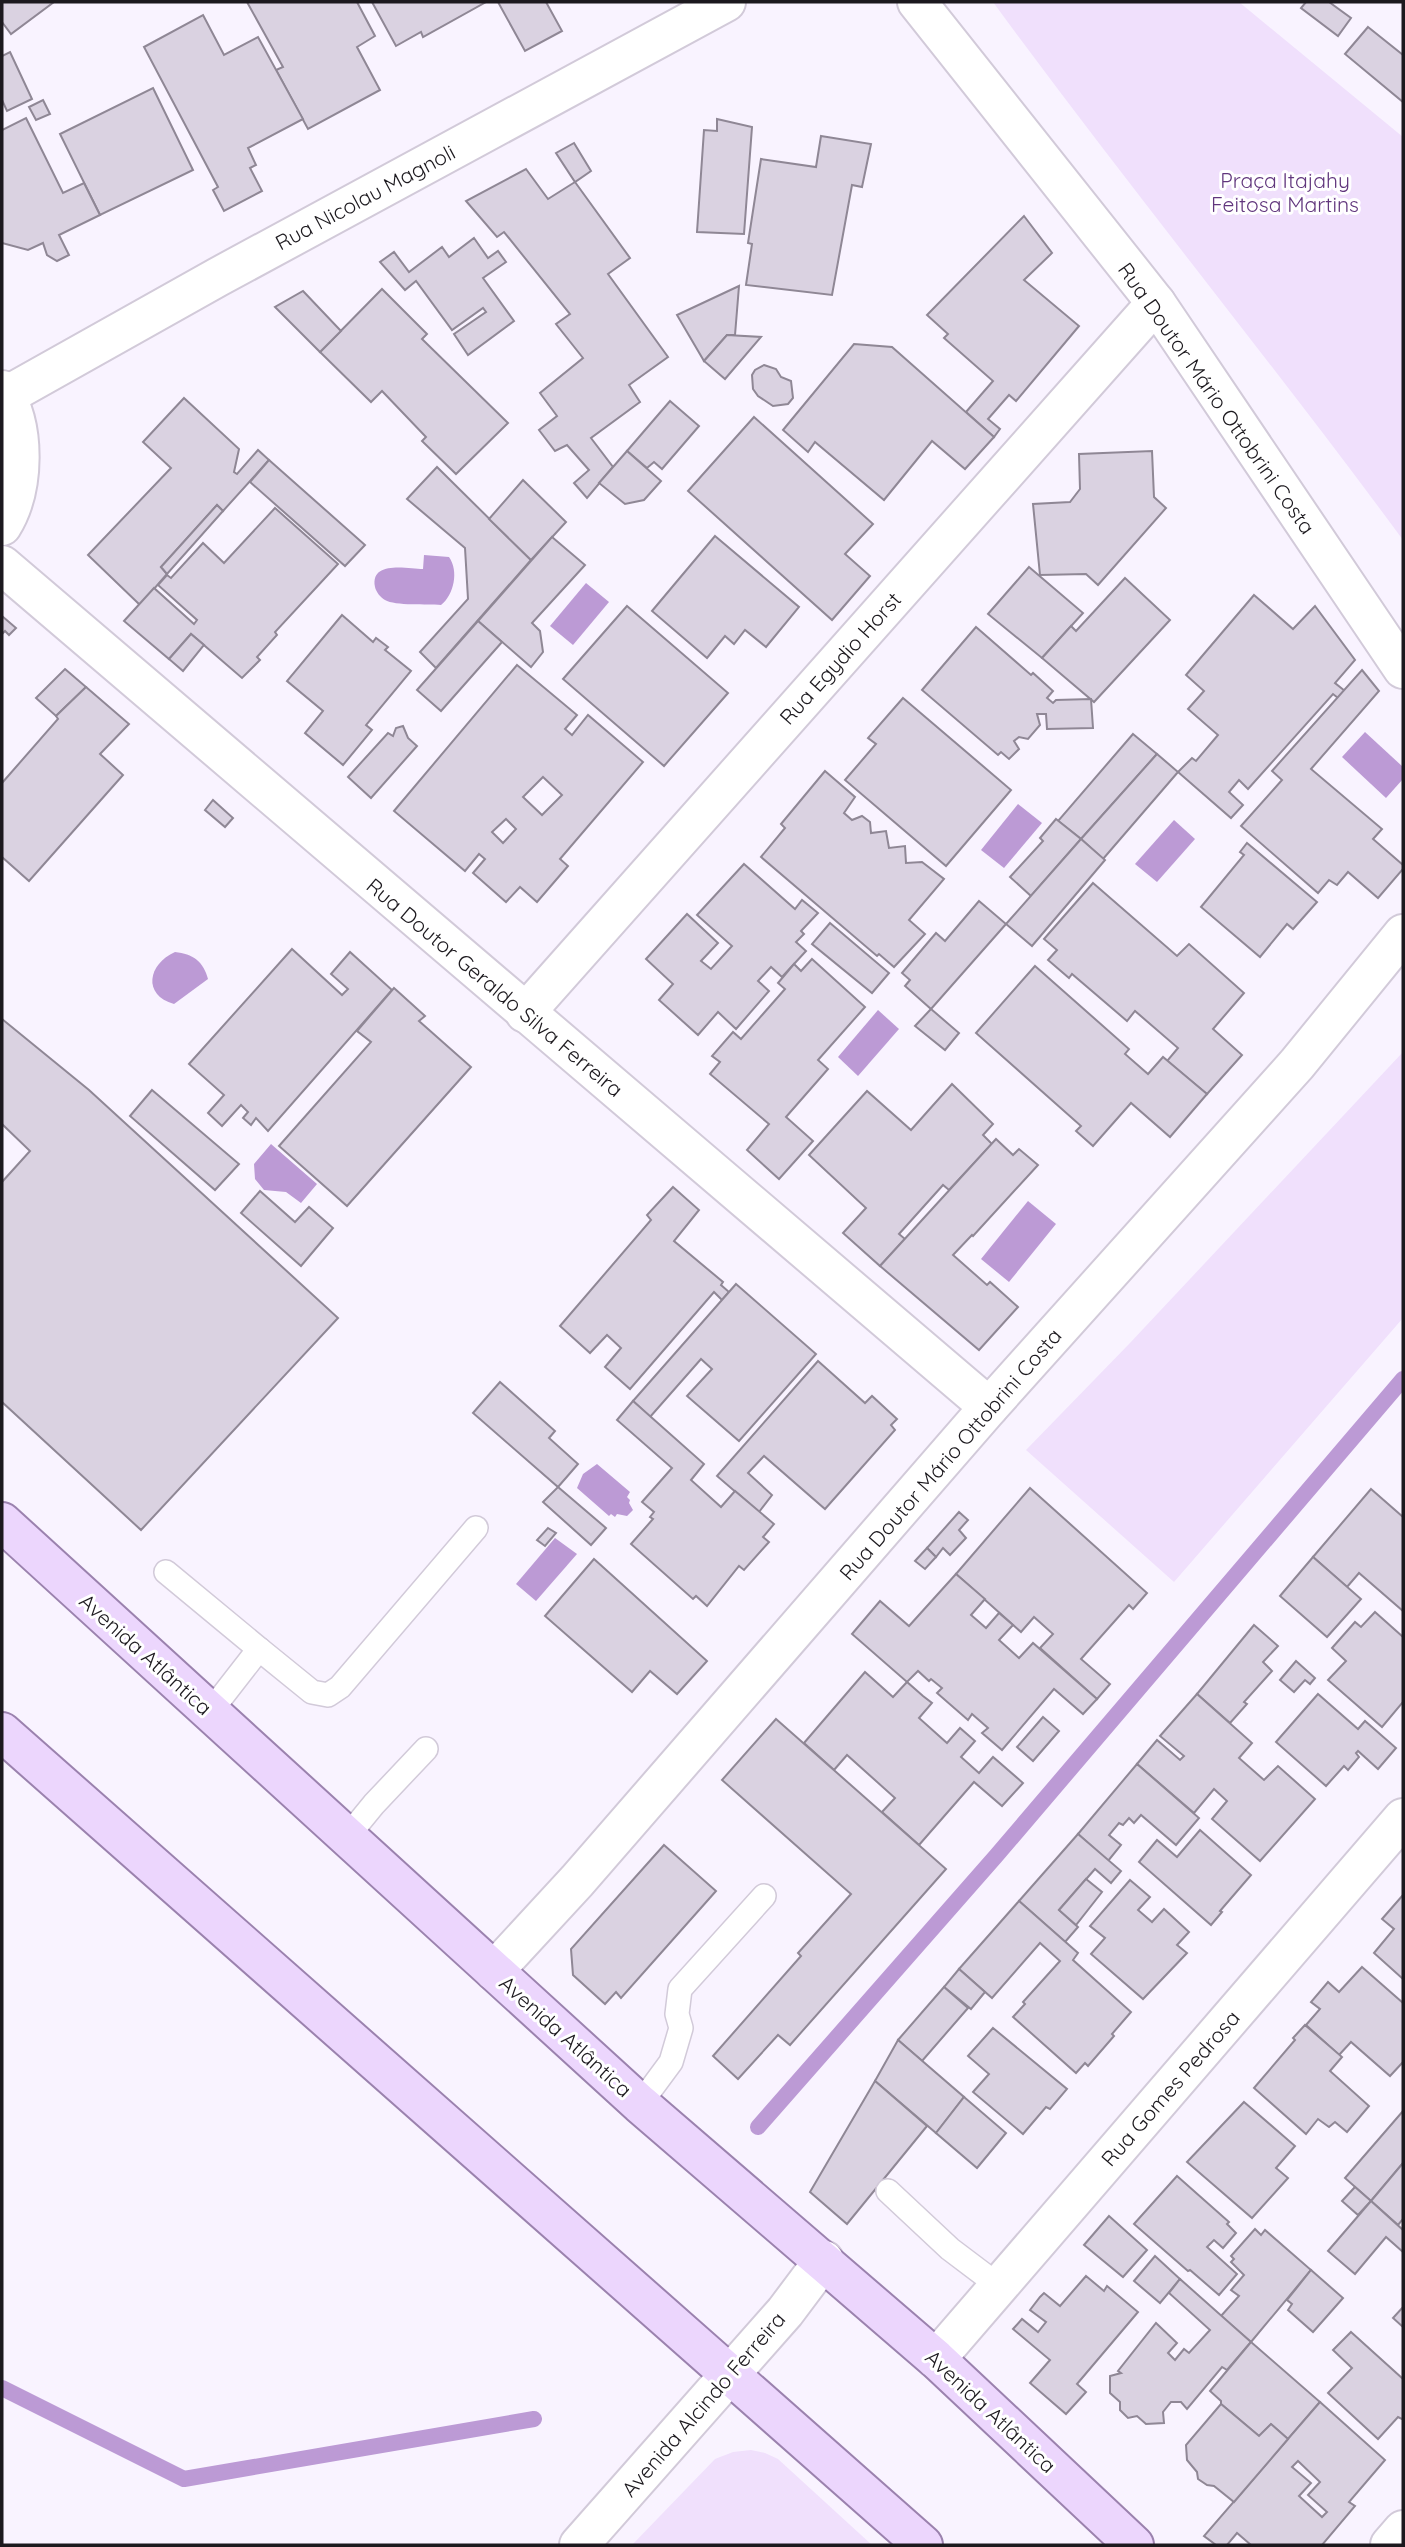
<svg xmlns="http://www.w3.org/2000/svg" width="1405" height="2547" viewBox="0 0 1405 2547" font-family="Quicksand,sans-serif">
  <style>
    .green { fill: #f0e0fc }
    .water { fill: #bc9ad5 }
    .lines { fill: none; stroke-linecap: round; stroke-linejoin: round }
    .stream { stroke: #bc9ad5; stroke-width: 16 }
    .building { fill: #dad2e1; stroke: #8f8795; stroke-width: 2; fill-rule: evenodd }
    .service-casing { stroke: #d2cad9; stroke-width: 26 }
    .minor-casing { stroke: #d2cad9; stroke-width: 42 }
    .primary-casing { stroke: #9b82ae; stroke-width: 42 }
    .service { stroke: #fff; stroke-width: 23 }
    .minor { stroke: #fff; stroke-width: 38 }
    .primary { stroke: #ecd6fd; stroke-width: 38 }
    .labels { text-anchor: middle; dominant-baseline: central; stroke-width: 6; stroke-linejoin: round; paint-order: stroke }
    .park-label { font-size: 21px; fill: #61367d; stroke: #fff }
    .street-label { font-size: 21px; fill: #1c191e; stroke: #fff }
  </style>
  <rect width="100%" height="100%" fill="#f9f3ff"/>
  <g class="green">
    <path d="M993 2H1239L1403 137V540C1269 358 1126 184 993 2Z"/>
    <path d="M1403 1052V1318L1174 1582 1026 1450 1129 1344Z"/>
    <path d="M751 2450 765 2453 778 2459 872 2545H632L715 2459 733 2452Z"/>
  </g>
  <g class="water">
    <path d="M424 555 449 557C459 571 454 595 441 605 428 604 395 606 385 600 381 598 376 592 375 587 370 560 408 569 423 569Z"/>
    <path d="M586 583 609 602 573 645 550 626Z"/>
    <path d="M1365 732 1403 767V779L1386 798 1342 757Z"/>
    <path d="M1018 804 1042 823 1004 868 981 850Z"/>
    <path d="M1174 820 1195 839 1157 882 1135 864Z"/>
    <path d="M175 952C193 954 203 961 208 979L174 1004C142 995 148 964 175 952Z"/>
    <path d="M878 1010 899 1029 858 1076 838 1057Z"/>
    <path d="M271 1144 317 1184 301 1203 286 1192 264 1190 255 1179 254 1164Z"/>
    <path d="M1028 1201 1056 1224 1009 1282 981 1259Z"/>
    <path d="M597 1464 630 1492 627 1497 630 1500 629 1503 633 1510 627 1516 617 1514 615 1517 611 1514 609 1516 577 1488 583 1474Z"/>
    <path d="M555 1538 577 1554 536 1601 516 1584Z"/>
  </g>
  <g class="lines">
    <g class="stream">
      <path d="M758 2127 996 1856 1403 1379"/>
      <path d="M2 2388 184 2479 534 2419"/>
    </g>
  </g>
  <g class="building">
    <path d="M2 2H54L11 34 2 22Z"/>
    <path d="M247 2H357L375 36 357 47 380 90 308 129 276 70 283 67Z"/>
    <path d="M372 2H486L423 37 421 32 396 46Z"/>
    <path d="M498 2H546L562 31 525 51Z"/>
    <path d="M1306 2H1329L1351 18 1338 36 1301 8Z"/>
    <path d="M203 15 224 55 258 37 303 119 248 148 256 165 250 168 262 191 224 211 213 190 218 187 144 47Z"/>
    <path d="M1368 27 1403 55V102L1345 54Z"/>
    <path d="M10 52 32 99 7 111 2 100V56Z"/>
    <path d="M153 88 193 170 100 215 60 134Z"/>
    <path d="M43 100 50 114 36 120 29 107Z"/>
    <path d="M26 118 63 193 84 183 100 215 59 235 69 255 57 261 47 255 43 243 28 250 2 243V130Z"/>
    <path d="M717 119 752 127 744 234 697 232 704 130 717 131Z"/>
    <path d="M821 136 871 144 862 187 852 185 832 295 746 285 752 244 748 243 761 159 816 167Z"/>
    <path d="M574 143 591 171 575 182 556 153Z"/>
    <path d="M526 169 548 199 575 182 630 258 608 274 668 357 629 385 640 402 591 438 613 467 587 498 574 483 589 470 567 445 555 451 539 430 557 416 540 393 583 358 556 324 570 314 504 232 497 237 466 201Z"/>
    <path d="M1024 216 1052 253 1024 280 1079 326 1016 401 1009 395 988 419 1000 429 994 437 966 412 993 381 944 338 948 334 927 315Z"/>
    <path d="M474 238 488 258 498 251 506 262 483 278 514 321 468 355 454 334 486 312 483 308 452 330 416 281 405 290 380 262 394 252 409 272 442 247 449 257Z"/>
    <path d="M739 286 735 335H727L704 361 677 315Z"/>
    <path d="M382 289 427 334 422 339 508 423 456 474 422 441 426 437 382 391 371 402 320 352Z"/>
    <path d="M303 291 341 331 320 352 275 307Z"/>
    <path d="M727 335 761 337 725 379 704 361Z"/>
    <path d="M854 344 892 347 994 437 965 469 932 441 884 500 815 442 808 452 783 430Z"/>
    <path d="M764 365 776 369 781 377 791 381 793 398 788 404 773 406 758 396 753 389 752 375 755 370Z"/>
    <path d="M184 398 239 449 234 472 237 474 258 450 269 460 223 511 217 505 161 567 167 574 140 605 88 555 171 468 143 442Z"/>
    <path d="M670 401 699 426 662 469 654 462 647 468 627 451Z"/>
    <path d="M754 417 873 524 845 554 870 576 832 620 688 491Z"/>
    <path d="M627 451 661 481 644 500 625 504 599 483Z"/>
    <path d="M1152 451 1154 497 1166 508 1098 585 1086 574 1040 575 1033 504 1070 502 1080 489 1079 454Z"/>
    <path d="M269 460 365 545 345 566 250 482Z"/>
    <path d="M437 467 531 560 436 668 420 652 468 599 465 548 407 499Z"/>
    <path d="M523 480 566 522 531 560 489 519Z"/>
    <path d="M217 505 223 511 167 574 161 567Z"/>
    <path d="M275 508 338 564 275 632 277 635 257 657 260 660 242 678 191 634 169 659 124 621 154 588 194 624 197 620 158 585 167 575 171 578 203 543 224 563Z"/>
    <path d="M715 536 799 607 766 647 745 630 734 644 725 636 707 658 652 611Z"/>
    <path d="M552 537 585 565 532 623 540 631 543 652 531 667 478 621Z"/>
    <path d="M1029 567 1083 613 1042 658 988 614Z"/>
    <path d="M1125 578 1170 620 1094 702 1042 658 1071 626 1076 631Z"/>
    <path d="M1254 595 1293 629 1315 606 1355 660 1335 683 1345 691 1338 698 1333 694 1248 789 1239 780 1229 792 1243 805 1231 818 1178 772 1192 758 1196 761 1218 735 1188 709 1204 691 1186 675Z"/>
    <path d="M627 606 728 693 664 766 563 679Z"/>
    <path d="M342 615 373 642 376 638 388 647 385 650 411 671 366 725 372 730 343 765 305 733 323 711 287 681Z"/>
    <path d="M2 616 16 628 9 635 5 631 2 634Z"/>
    <path d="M478 621 502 642 441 711 417 690Z"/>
    <path d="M976 627 1031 675 1033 673 1053 691 1047 698 1053 703 1056 700 1091 699 1093 728 1047 729 1046 714H1037L1040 725 1028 739 1019 737 1014 741 1019 749 1009 759 1001 752 998 755 922 690Z"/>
    <path d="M191 634 204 645 183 671 169 659Z"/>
    <path d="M517 665 577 715 565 729 572 735 588 715 643 762 560 859 568 866 537 902 520 887 506 902 473 873 485 859 479 854 465 871 394 811ZM543 777 562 795 542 815 523 797ZM506 819 516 829 503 843 492 832Z"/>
    <path d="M65 669 86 687 56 716 36 698Z"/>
    <path d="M1362 670 1379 691 1311 769 1382 829 1373 839 1403 865V869L1378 898 1348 872 1337 885 1329 880 1318 893 1241 826 1282 780 1272 771Z"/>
    <path d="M86 687 129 724 100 754 123 775 29 881 2 857V783L58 719 56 716Z"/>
    <path d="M903 698 1011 790 946 866 845 780 876 744 868 738Z"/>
    <path d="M403 726 408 738 417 746 371 798 348 777 388 733 393 736 396 728Z"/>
    <path d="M1133 734 1157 754 1081 839 1058 821Z"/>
    <path d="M1157 754 1178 772 1103 859 1081 839Z"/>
    <path d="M825 771 855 797 844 813 852 820 862 816 870 822 871 833 886 831 889 848 905 846 906 863 922 862 944 879 909 920 925 934 894 967 879 954 877 956 761 857 785 828 781 824Z"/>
    <path d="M213 800 233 818 225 827 205 810Z"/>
    <path d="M1056 819 1081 839 1031 896 1010 877 1043 841 1040 838Z"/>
    <path d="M1081 839 1105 860 1032 946 1006 924Z"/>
    <path d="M1247 843 1317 902 1293 929 1287 924 1260 957 1201 907 1244 855 1240 852Z"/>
    <path d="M744 864 795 909 802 900 818 913 801 931 804 934 796 942 806 951 782 977 771 967 758 981 769 991 736 1029 718 1012 698 1035 659 1000 673 984 646 959 687 914 718 943 701 961 711 969 732 946 697 915Z"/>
    <path d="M1093 883 1177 956 1189 944 1244 993 1213 1029 1242 1055 1207 1094 1167 1061 1178 1048 1135 1011 1127 1021 1072 974 1069 978 1048 960 1057 950 1044 939Z"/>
    <path d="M979 901 1006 924 931 1009 905 986 910 980 902 973 936 933 945 941Z"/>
    <path d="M830 923 889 973 872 993 812 944Z"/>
    <path d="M292 949 342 995 348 989 331 974 350 952 392 990 268 1131 256 1118 251 1125 243 1118 248 1112 241 1105 222 1126 208 1113 224 1095 189 1064Z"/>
    <path d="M812 959 865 1007 818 1060 828 1069 786 1117 813 1141 779 1179 747 1150 769 1124 710 1074 720 1062 712 1056 733 1032 741 1039 785 989 778 983 794 964 801 971Z"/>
    <path d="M1035 966 1129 1049 1125 1054 1148 1074 1163 1057 1207 1094 1170 1137 1131 1103 1093 1146 1076 1131 1081 1126 976 1033Z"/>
    <path d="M394 988 425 1016 419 1021 471 1067 347 1206 279 1146 371 1042 357 1031Z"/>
    <path d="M931 1009 959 1033 945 1050 915 1026Z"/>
    <path d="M2 1019 89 1090 338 1318 141 1530 2 1402V1182L30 1151 2 1124Z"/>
    <path d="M952 1084 993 1124 983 1135 992 1144 949 1190 943 1185 899 1234 905 1239 880 1266 843 1233 866 1208 809 1155 867 1091 911 1130Z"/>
    <path d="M152 1090 239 1164 215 1190 130 1116Z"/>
    <path d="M996 1139 1013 1155 1019 1149 1038 1165 973 1236 972 1235 953 1255 987 1285 990 1282 1018 1307 979 1350 880 1266Z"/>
    <path d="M673 1187 699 1210 674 1241 723 1282 721 1285 729 1292 722 1300 714 1292 630 1389 605 1367 621 1348 607 1335 590 1353 560 1326 651 1220 647 1215Z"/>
    <path d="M260 1191 295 1222 309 1207 333 1228 301 1266 241 1213Z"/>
    <path d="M736 1284 816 1354 739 1441 687 1396 712 1369 701 1359 650 1417 633 1401Z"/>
    <path d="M818 1361 865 1403 872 1396 897 1419 891 1425 895 1430 825 1509 764 1456 748 1473 772 1495 759 1512 717 1476Z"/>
    <path d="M500 1382 555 1431 549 1438 578 1464 558 1487 473 1413Z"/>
    <path d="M633 1401 704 1464 691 1480 721 1507 735 1491 774 1524 763 1537 769 1542 744 1570 739 1566 707 1606 696 1596 693 1599 631 1544 653 1519 650 1517 654 1512 642 1502 672 1468 617 1420Z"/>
    <path d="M558 1487 606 1528 591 1545 543 1502Z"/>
    <path d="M1030 1488 1147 1593 1133 1609 1129 1605 1081 1659 1110 1684 1097 1699 1040 1648 1053 1634 1034 1617 1021 1632 956 1574Z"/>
    <path d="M1371 1489 1403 1517V1611L1359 1573 1347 1587 1313 1557Z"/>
    <path d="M959 1512 968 1520 959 1530 966 1538 950 1555 943 1548 936 1557 927 1548Z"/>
    <path d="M548 1528 556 1533 545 1546 537 1540Z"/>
    <path d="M927 1548 936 1557 925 1569 915 1561Z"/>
    <path d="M1313 1557 1361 1599 1327 1637 1280 1596Z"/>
    <path d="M594 1559 707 1661 677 1694 650 1671 632 1692 545 1616Z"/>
    <path d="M956 1574 985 1599 971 1615 986 1628 999 1613 1013 1625 999 1640 1019 1658 1033 1643 1097 1699 1083 1714 1054 1689 1002 1750 982 1733 988 1728 972 1714 968 1720 937 1693 942 1688 931 1679 929 1681 918 1671 907 1682 852 1634 880 1601 909 1626Z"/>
    <path d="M1375 1612 1403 1637V1702L1382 1727 1328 1680 1346 1661 1332 1648 1355 1622 1361 1627Z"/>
    <path d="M1254 1625 1278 1646 1263 1662 1272 1671 1244 1702 1247 1704 1230 1723 1197 1694Z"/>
    <path d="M1296 1661 1315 1678 1310 1684 1305 1680 1294 1692 1280 1680Z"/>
    <path d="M865 1672 893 1697 907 1682 923 1696 932 1703 919 1718 947 1743 960 1728 975 1741 961 1757 979 1773 993 1757 1023 1783 1002 1806 974 1782 919 1845 882 1812 895 1798 847 1755 834 1770 804 1743Z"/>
    <path d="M1197 1694 1252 1743 1239 1758 1264 1780 1278 1766 1315 1799 1260 1861 1212 1819 1227 1801 1214 1789 1194 1813 1137 1764 1157 1740 1180 1760 1184 1756 1160 1736Z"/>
    <path d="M1318 1694 1358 1729 1365 1721 1396 1748 1378 1769 1358 1751 1356 1753 1359 1757 1348 1770 1344 1766 1326 1786 1276 1742Z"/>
    <path d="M1043 1717 1059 1731 1033 1761 1017 1747Z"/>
    <path d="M776 1719 946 1869 790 2045 778 2035 738 2079 713 2056 801 1956 798 1953 851 1894 722 1780Z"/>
    <path d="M1137 1764 1199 1818 1176 1845 1141 1815 1134 1823 1129 1818 1123 1825 1119 1823 1109 1835 1121 1845 1108 1861 1078 1834Z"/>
    <path d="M1200 1830 1251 1875 1220 1911 1222 1912 1211 1925 1139 1862 1157 1840 1177 1857Z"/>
    <path d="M1078 1834 1121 1871 1111 1883 1095 1869 1059 1910 1078 1927 1065 1942 1019 1901Z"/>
    <path d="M664 1845 716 1891 621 1998 616 1992 605 2004 573 1975 571 1949Z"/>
    <path d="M1086 1879 1102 1892 1076 1925 1059 1910Z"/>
    <path d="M1130 1880 1150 1897 1138 1910 1152 1922 1164 1909 1189 1932 1177 1945 1187 1953 1143 1999 1091 1954 1105 1938 1090 1926Z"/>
    <path d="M1403 1895V1979L1374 1953 1394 1929 1382 1919Z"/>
    <path d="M1019 1901 1078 1953 1073 1960 1131 2012 1112 2034 1114 2036 1088 2066 1085 2063 1076 2073 1013 2017 1025 2004 1023 2002 1060 1961 1040 1943 992 1998 959 1969Z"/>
    <path d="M1362 1967 1403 2003V2062L1390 2076 1351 2042 1339 2055 1306 2025 1320 2009 1311 2002 1328 1982 1339 1992Z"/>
    <path d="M959 1969 985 1992 971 2009 944 1987Z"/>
    <path d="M944 1987 968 2008 922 2061 898 2040Z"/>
    <path d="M1305 2025 1342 2057 1330 2071 1369 2106 1347 2132 1335 2122 1329 2127 1318 2119 1306 2134 1254 2088 1295 2040 1293 2038Z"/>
    <path d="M993 2028 1067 2089 1050 2109 1046 2107 1023 2134 973 2092 989 2074 968 2056Z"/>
    <path d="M898 2040 964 2097 936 2133 875 2081Z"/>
    <path d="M875 2081 927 2126 847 2224 810 2192Z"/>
    <path d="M964 2097 1006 2133 977 2168 936 2133Z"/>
    <path d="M1244 2102 1295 2146 1276 2168 1288 2178 1252 2218 1187 2162Z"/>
    <path d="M1403 2111V2163L1371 2201 1345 2178Z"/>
    <path d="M1403 2163V2219L1398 2225 1371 2201Z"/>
    <path d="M1177 2176 1229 2222 1227 2224 1236 2233 1223 2248 1214 2240 1207 2247 1237 2274 1219 2295 1190 2270 1188 2271 1134 2224Z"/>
    <path d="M1355 2187 1371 2201 1358 2215 1342 2201Z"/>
    <path d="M1371 2201 1403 2230V2252L1386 2237 1355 2274 1328 2251Z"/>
    <path d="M1109 2216 1147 2250 1123 2277 1084 2245Z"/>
    <path d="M1255 2229 1261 2235 1265 2230 1311 2270 1251 2342 1221 2316 1239 2296 1231 2290 1244 2275 1231 2262 1234 2259 1231 2256Z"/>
    <path d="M1155 2256 1180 2279 1160 2303 1134 2281Z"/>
    <path d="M1311 2270 1343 2298 1313 2332 1288 2310 1292 2304 1287 2300Z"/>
    <path d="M1086 2276 1104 2291 1107 2286 1138 2312 1077 2384 1086 2392 1066 2414 1030 2383 1050 2360 1013 2329 1022 2319 1038 2332 1046 2322 1030 2310 1040 2297 1044 2293 1060 2306Z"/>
    <path d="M1180 2279 1251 2342 1227 2370 1222 2367 1187 2409 1181 2402H1171L1163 2412 1164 2423 1146 2424 1137 2416 1128 2418 1120 2410V2402L1110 2393V2376L1121 2373 1118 2371 1156 2323 1177 2343 1168 2353 1175 2360 1184 2349 1189 2353 1210 2330 1169 2293Z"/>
    <path d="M1403 2307V2327L1393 2318Z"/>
    <path d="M1351 2332 1403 2379V2418L1402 2419 1398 2417 1378 2439 1328 2393 1352 2368 1333 2350Z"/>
    <path d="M1251 2342 1320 2402 1288 2439 1271 2424 1259 2436 1221 2404V2401L1210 2391Z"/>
    <path d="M1320 2402 1385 2460 1349 2502 1355 2506 1322 2545H1251L1237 2533 1227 2545H1216L1204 2536ZM1298 2461 1320 2482 1308 2495 1327 2512 1322 2517 1299 2496 1311 2483 1292 2467Z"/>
    <path d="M1221 2404 1259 2436 1271 2424 1288 2439 1234 2502 1214 2486 1207 2485 1198 2479 1197 2472 1187 2460 1186 2445Z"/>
  </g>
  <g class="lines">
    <g class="service-casing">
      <g id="service">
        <path d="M166 1572 259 1649"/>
        <path d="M210 1712 259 1649 312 1692 328 1695 340 1687 476 1528"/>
        <path d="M347 1837 374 1804 426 1749"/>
        <path d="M640 2104 671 2062 681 2028 677 2014 680 1989 764 1896"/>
        <path d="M888 2191 950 2249 999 2286"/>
      </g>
    </g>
    <g class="minor-casing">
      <g id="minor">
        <path d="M917 2 1156 303 1403 669"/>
        <path d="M2 390C26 426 25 489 2 526"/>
        <path d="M6 396 218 277 726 2"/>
        <path d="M2 565 989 1407"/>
        <path d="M525 1013 1156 303"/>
        <path d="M494 1971 577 1881 989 1407 1297 1064 1403 934"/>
        <path d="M936 2359 1403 1818"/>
        <path d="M579 2545 785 2312 824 2260"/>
        <path d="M1390 2545 1403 2530"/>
      </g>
    </g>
    <g class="primary-casing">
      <g id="primary">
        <path d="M2 1522 640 2104 936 2359 1134 2545"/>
        <path d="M2 1732 923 2545"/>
      </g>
    </g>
    <use href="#service" class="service"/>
    <use href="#minor" class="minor"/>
    <use href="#primary" class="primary"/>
  </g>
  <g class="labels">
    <g class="park-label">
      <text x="1285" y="180">Praça Itajahy<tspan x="1285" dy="24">Feitosa Martins</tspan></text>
    </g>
    <g class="street-label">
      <text transform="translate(365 197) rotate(-28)">Rua Nicolau Magnoli</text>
      <text transform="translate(1217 398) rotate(55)">Rua Doutor Mário Ottobrini Costa</text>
      <text transform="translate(840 658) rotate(-48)">Rua Egydio Horst</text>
      <text transform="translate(495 987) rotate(40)">Rua Doutor Geraldo Silva Ferreira</text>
      <text transform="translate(950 1454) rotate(-49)">Rua Doutor Mário Ottobrini Costa</text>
      <text transform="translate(146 1654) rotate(42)">Avenida Atlântica</text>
      <text transform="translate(566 2036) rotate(42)">Avenida Atlântica</text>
      <text transform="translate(1170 2088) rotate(-49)">Rua Gomes Pedrosa</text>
      <text transform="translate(703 2404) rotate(-49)">Avenida Alcindo Ferreira</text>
      <text transform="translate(991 2411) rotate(43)">Avenida Atlântica</text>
    </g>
  </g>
  <rect width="1405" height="2547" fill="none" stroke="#1c191e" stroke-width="7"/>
</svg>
